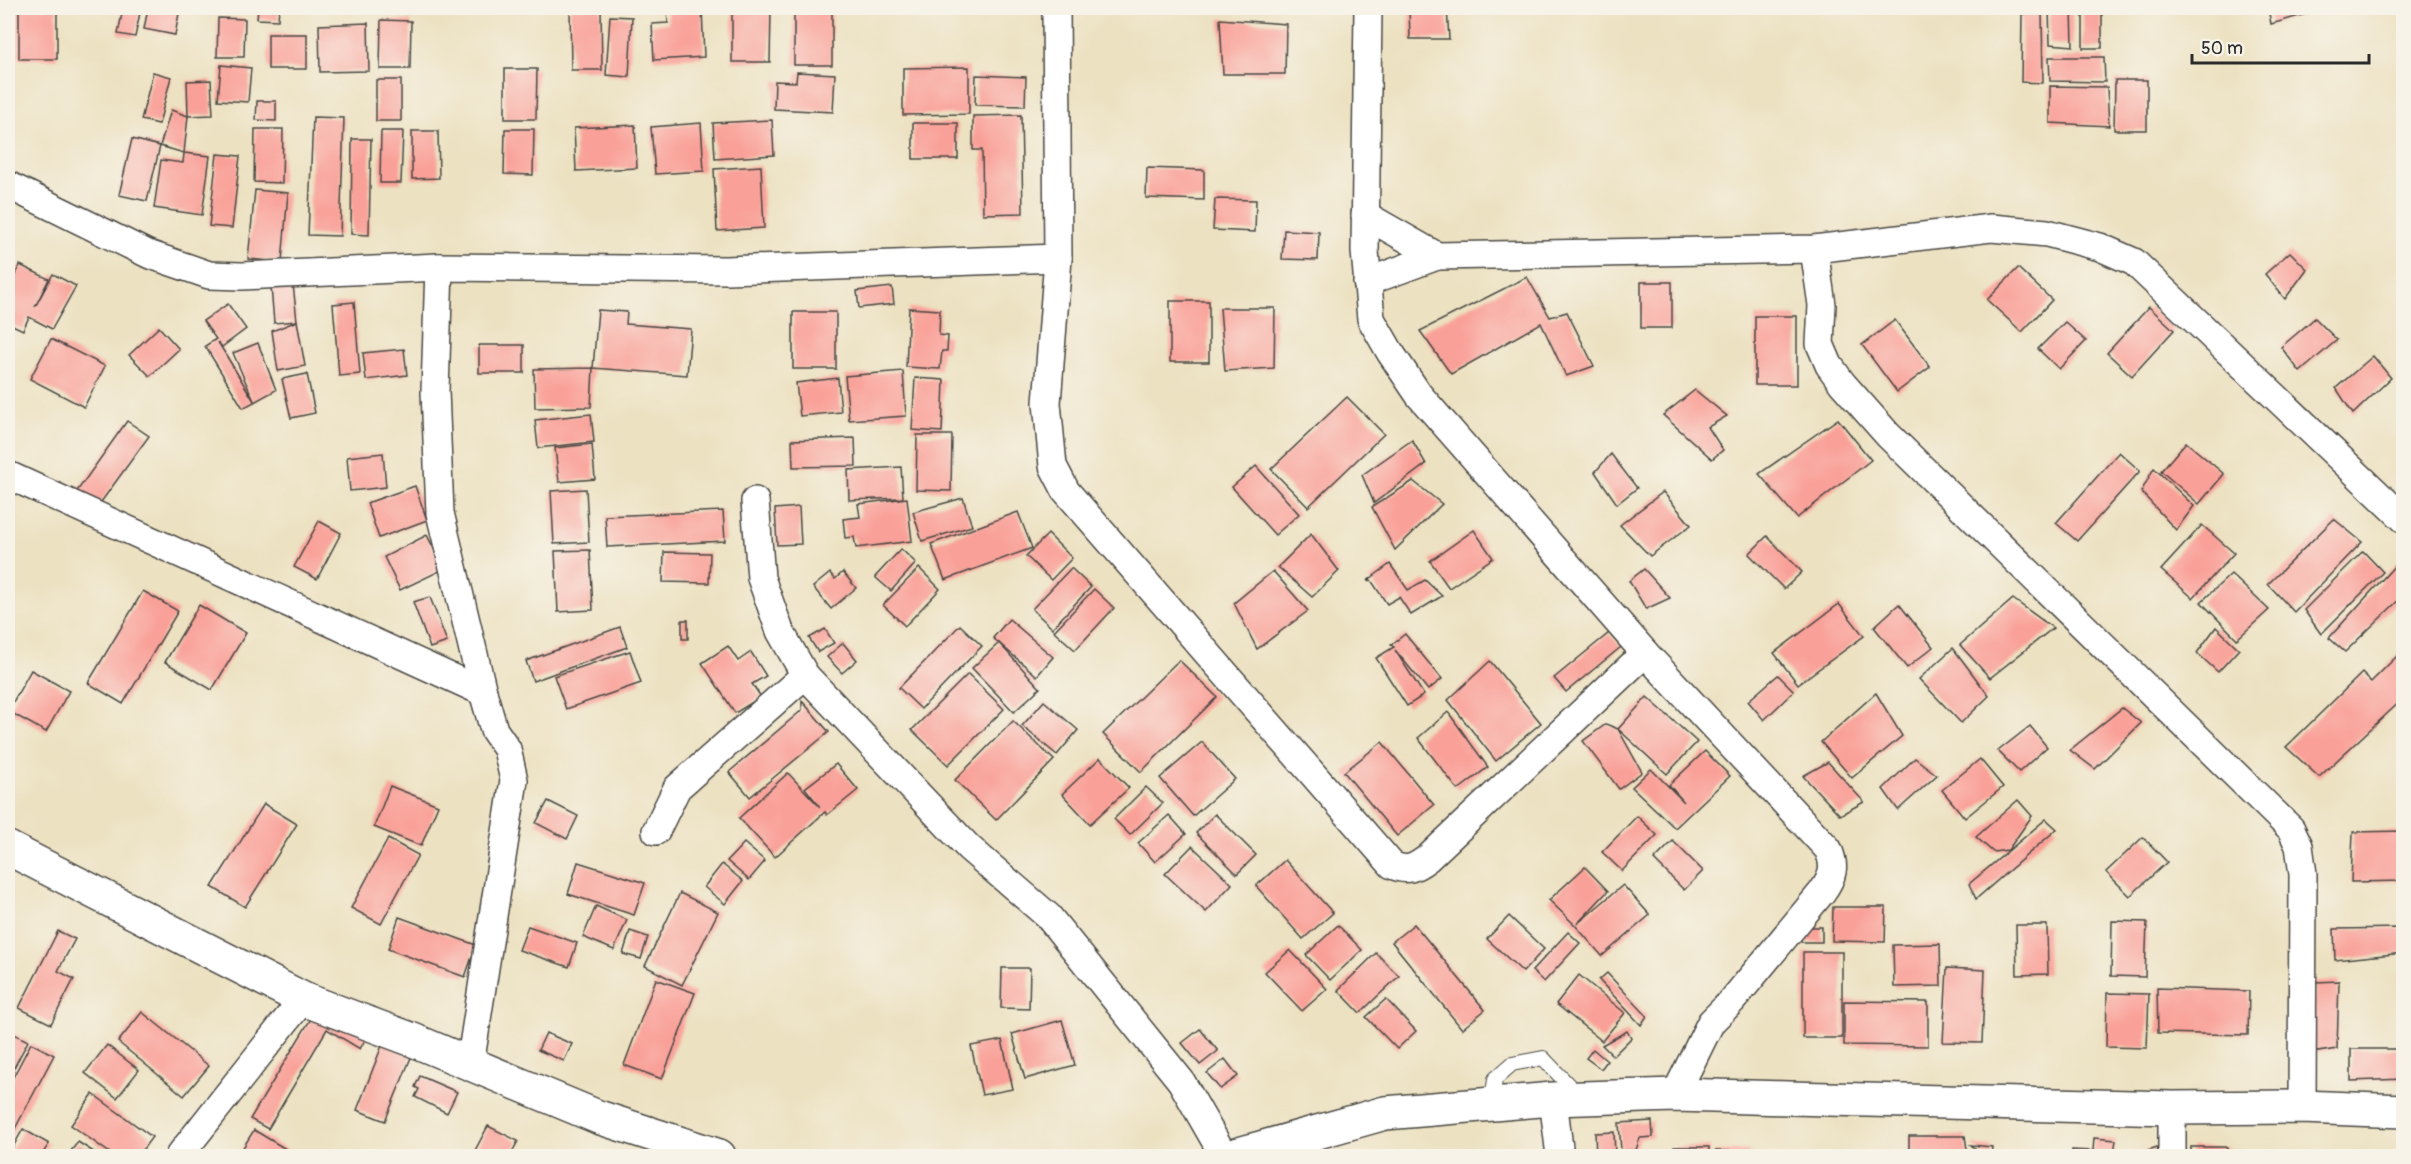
<svg xmlns="http://www.w3.org/2000/svg" width="2411" height="1164" viewBox="0 0 2411 1164" font-family="Pangolin,sans-serif">
  <style>
    .building { fill: #f9a199 }
    .lines { fill: none; stroke-linecap: round; stroke-linejoin: round }
    .service-casing { stroke: #484642; stroke-width: 16 }
    .minor-casing { stroke: #484642; stroke-width: 30 }
    .tertiary-casing { stroke: #484642; stroke-width: 36 }
    .service { stroke: #fff; stroke-width: 14 }
    .minor { stroke: #fff; stroke-width: 27 }
    .tertiary { stroke: #fff; stroke-width: 33 }
  </style>
  <rect width="100%" height="100%" fill="#f7f3e8"/>
  <filter id="ink" filterUnits="userSpaceOnUse"><feTurbulence type="fractalNoise" baseFrequency=".0167" numOctaves="2"/><feDisplacementMap in="SourceGraphic" scale="12" xChannelSelector="R" yChannelSelector="G"/><feConvolveMatrix kernelMatrix="1 2 1 2 8 2 1 2 1" color-interpolation-filters="sRGB"/></filter>
  <filter id="wash" filterUnits="userSpaceOnUse"><feTurbulence type="fractalNoise" baseFrequency=".008" numOctaves="4" result="noise"/><feDisplacementMap in="SourceGraphic" scale="24" xChannelSelector="R" yChannelSelector="G"/><feGaussianBlur stdDeviation="1.35" result="paint"/><feColorMatrix in="noise" values="0 0 0 0 0 0 0 0 0 0 0 0 0 0 0 0 0 1.4 0 .05"/><feComposite in="paint" operator="in"/></filter>
  <g filter="url(#wash)">
    <rect width="100%" height="100%" fill="#ece1c1"/>
    <g id="blocks">
      <g class="building">
        <rect x="19" y="8" width="38" height="51"/>
        <path d="M123 8H141L135 37 118 34Z"/>
        <path d="M148 8H180L175 35 144 29Z"/>
        <path d="M258 8H279L278 20 257 19Z"/>
        <path d="M570 8H601L602 70H571Z"/>
        <path d="M702 8 704 57 654 60 652 24 668 23 667 10Z"/>
        <rect x="794" y="8" width="38" height="57"/>
        <path d="M1409 8H1447L1449 39H1410Z"/>
        <path d="M2049 8H2072L2073 46 2050 44Z"/>
        <rect x="2083" y="8" width="19" height="40"/>
        <path d="M2268 8H2310V13L2271 24Z"/>
        <path d="M732 9 771 10 770 62H732Z"/>
        <path d="M2042 12 2043 83 2021 82 2022 14Z"/>
        <path d="M610 16 632 17 629 77 606 75Z"/>
        <path d="M218 18 245 19 244 57H217Z"/>
        <path d="M1220 19 1286 24 1285 74H1223Z"/>
        <path d="M381 20 411 21 410 69H380Z"/>
        <path d="M368 23 369 71 320 72 319 25Z"/>
        <rect x="268" y="34" width="39" height="35"/>
        <path d="M2049 57H2104L2105 82 2050 81Z"/>
        <path d="M221 65 251 68 248 102 218 100Z"/>
        <path d="M969 67V114L903 115V68Z"/>
        <path d="M505 69H537L536 119H505Z"/>
        <path d="M153 72 171 77 159 124 141 120Z"/>
        <path d="M797 72 835 74 833 112 774 109 775 81 796 82Z"/>
        <path d="M976 75 1026 77 1025 106 975 105Z"/>
        <path d="M211 80 213 115 188 116 187 81Z"/>
        <rect x="376" y="80" width="25" height="41"/>
        <path d="M2115 80H2147V130H2114Z"/>
        <path d="M2050 86 2107 87 2109 126 2050 123Z"/>
        <path d="M257 101H276V121L256 120Z"/>
        <path d="M171 110 188 116 184 153 210 156 202 215 154 208 161 160 183 163 184 153 160 146 147 201 119 195 132 139 160 146Z"/>
        <path d="M1021 115 1023 213 983 214 982 150H973V116Z"/>
        <path d="M313 117 344 118 340 236 308 235Z"/>
        <path d="M772 120 774 155 715 159 713 123Z"/>
        <path d="M701 123 704 171 655 174 651 127Z"/>
        <rect x="913" y="123" width="45" height="36"/>
        <path d="M635 125 637 168 576 171 574 128Z"/>
        <path d="M255 129H283L282 183 254 182Z"/>
        <path d="M505 129H534L533 175 504 174Z"/>
        <path d="M381 131H403L401 183H380Z"/>
        <path d="M412 131H438L439 178 412 179Z"/>
        <path d="M352 139H371L369 235 351 234Z"/>
        <path d="M217 154 240 156 232 228 209 226Z"/>
        <path d="M761 166 764 228 717 231 714 169Z"/>
        <path d="M1147 168 1204 170V200L1146 198Z"/>
        <path d="M255 190 288 193 282 262 248 259Z"/>
        <path d="M1215 199 1256 200 1255 232 1213 230Z"/>
        <path d="M1284 230 1319 232 1318 260 1282 259Z"/>
        <path d="M2290 252 2307 269 2285 299 2265 274Z"/>
        <path d="M20 265 49 279 35 307 53 274 76 286 52 329 29 317 23 330 8 323V289Z"/>
        <path d="M2018 268 2052 300 2022 332 1987 300Z"/>
        <path d="M1527 277 1550 317 1567 312 1594 366 1566 376 1541 323 1451 374 1420 331Z"/>
        <rect x="1641" y="282" width="31" height="46"/>
        <path d="M293 284 297 321 274 323 271 286Z"/>
        <path d="M892 287 894 304 859 308 857 291Z"/>
        <rect x="1170" y="301" width="39" height="61"/>
        <path d="M354 302 360 374 339 376 333 304Z"/>
        <path d="M228 304 246 329 222 347 218 342 254 401 233 353 258 343 276 390 243 408 205 346 216 339 203 321Z"/>
        <path d="M2149 307 2174 330 2132 376 2107 353Z"/>
        <path d="M909 308 940 310 939 335 948 336 947 351H942L940 369 906 367Z"/>
        <path d="M1220 308H1275L1274 368 1225 371Z"/>
        <path d="M598 310 627 312 626 324 691 329 687 375 593 368 591 407 535 408 534 369 593 368Z"/>
        <rect x="793" y="312" width="43" height="57"/>
        <rect x="1755" y="316" width="42" height="69"/>
        <path d="M2315 318 2337 340 2300 372 2281 347Z"/>
        <path d="M1895 320 1930 367 1897 392 1862 345Z"/>
        <path d="M297 321 305 366 278 371 272 331Z"/>
        <path d="M2065 322 2086 341 2059 369 2038 349Z"/>
        <path d="M159 327 179 349 150 376 129 355Z"/>
        <path d="M51 339 105 366 84 407 30 379Z"/>
        <rect x="479" y="345" width="45" height="28"/>
        <path d="M404 349 407 375 366 380 363 353Z"/>
        <path d="M2373 356 2391 378 2353 414 2336 388Z"/>
        <path d="M903 371 906 416 849 420 845 376Z"/>
        <path d="M307 374 315 413 291 418 282 379Z"/>
        <path d="M838 378 841 412 800 416 796 383Z"/>
        <path d="M915 378 944 380 942 432 912 430Z"/>
        <path d="M1695 390 1727 416 1708 427 1723 450 1712 459 1663 415Z"/>
        <path d="M1347 397 1384 434 1308 507 1271 469Z"/>
        <path d="M591 414 594 442 538 448 535 420Z"/>
        <path d="M1838 419 1871 460 1797 518 1759 474Z"/>
        <path d="M127 421 149 436 96 509 75 494Z"/>
        <path d="M917 435H952L951 491 916 490Z"/>
        <path d="M855 438 856 466 793 467 792 440Z"/>
        <path d="M1412 440 1426 464 1374 503 1362 475Z"/>
        <path d="M2186 442 2224 474 2199 504 2161 471Z"/>
        <path d="M592 444 595 479 559 482 555 448Z"/>
        <path d="M2119 452 2140 471 2077 541 2056 523Z"/>
        <path d="M383 453 386 487 350 491 347 457Z"/>
        <path d="M1611 454 1637 488 1617 504 1595 472Z"/>
        <path d="M1256 466 1299 514 1275 535 1232 487Z"/>
        <path d="M901 467 903 498 849 500 848 470Z"/>
        <path d="M2154 468 2194 506 2176 530 2141 492Z"/>
        <path d="M1413 481 1442 504 1395 550 1372 507Z"/>
        <path d="M415 486 427 520 379 538 367 503Z"/>
        <path d="M586 489 589 542 554 544 551 491Z"/>
        <path d="M1663 492 1691 525 1650 556 1620 525Z"/>
        <path d="M907 498 912 541 856 548 854 537 845 538 843 519 860 517 858 504Z"/>
        <path d="M963 498 972 526 922 541 913 512Z"/>
        <path d="M799 507 801 544 777 545 775 509Z"/>
        <path d="M723 511 725 541 607 547 605 516Z"/>
        <path d="M1018 512 1032 548 945 580 931 544Z"/>
        <path d="M2334 519 2362 542 2294 612 2268 584Z"/>
        <path d="M319 521 341 533 317 579 294 567Z"/>
        <path d="M2202 525 2234 553 2193 598 2161 570Z"/>
        <path d="M1474 530 1493 558 1449 588 1430 561Z"/>
        <path d="M1048 534 1072 558 1051 580 1026 556Z"/>
        <path d="M1311 534 1339 571 1312 597 1278 567Z"/>
        <path d="M427 535 444 569 400 590 384 557Z"/>
        <path d="M1767 536 1802 572 1784 589 1749 554Z"/>
        <path d="M901 549 916 563 891 591 875 577Z"/>
        <path d="M590 550 593 610 558 612 555 551Z"/>
        <path d="M2363 551 2383 572 2321 634 2304 610Z"/>
        <path d="M664 552 710 553 709 583 663 582Z"/>
        <path d="M2399 561 2404 564V595L2345 652 2329 638Z"/>
        <path d="M1390 564 1408 590 1425 580 1442 596 1411 615 1399 597 1387 604 1371 580 1367 581Z"/>
        <path d="M919 568 940 589 905 626 883 605Z"/>
        <path d="M1071 568 1091 587 1052 628 1032 609Z"/>
        <path d="M1644 569 1670 598 1646 609 1629 581Z"/>
        <path d="M1273 571 1308 611 1257 649 1234 603Z"/>
        <path d="M843 572 856 588 831 609 813 587 830 573 835 579Z"/>
        <path d="M2231 574 2269 610 2237 639 2201 602Z"/>
        <path d="M1094 589 1114 608 1075 650 1054 631Z"/>
        <path d="M143 591 178 611 123 704 88 683Z"/>
        <path d="M430 597 447 642 430 648 413 602Z"/>
        <path d="M2013 599 2053 628 1990 678 1960 645Z"/>
        <path d="M1839 604 1864 636 1798 684 1774 653Z"/>
        <path d="M1899 604 1933 647 1907 668 1874 627Z"/>
        <path d="M199 605 246 633 212 690 165 662Z"/>
        <path d="M1009 619 1053 657 1037 676 993 638Z"/>
        <rect x="682" y="620" width="6" height="19"/>
        <path d="M960 625 982 646 921 709 899 688Z"/>
        <path d="M620 627 627 647 533 681 526 661Z"/>
        <path d="M2216 627 2239 649 2218 672 2197 653Z"/>
        <path d="M825 629 834 643 818 652 809 638Z"/>
        <path d="M1609 633 1621 647 1566 692 1554 678Z"/>
        <path d="M1405 634 1442 679 1428 690 1395 650 1424 695 1407 706 1376 658 1394 647 1391 645Z"/>
        <path d="M843 643 857 660 842 673 827 657Z"/>
        <path d="M999 643 1040 688 1014 712 972 668Z"/>
        <path d="M728 646 738 661 751 652 766 676 752 684 761 697 735 713 702 663Z"/>
        <path d="M1953 648 1989 696 1961 723 1919 679Z"/>
        <path d="M2404 649V698L2319 777 2286 747 2362 673 2371 682Z"/>
        <path d="M630 651 641 683 566 709 554 676Z"/>
        <path d="M1179 660 1217 697 1141 772 1103 734Z"/>
        <path d="M1490 661 1541 723 1496 761 1448 700Z"/>
        <path d="M31 670 69 691 46 732 8 711Z"/>
        <path d="M968 674 1004 709 948 765 912 730Z"/>
        <path d="M1778 675 1794 691 1764 720 1748 701Z"/>
        <path d="M1876 693 1902 736 1852 778 1821 742Z"/>
        <path d="M1647 697 1697 742 1667 774 1618 729 1642 772 1619 789 1583 741 1606 724 1618 729Z"/>
        <path d="M802 701 829 732 750 797 729 772 802 710Z"/>
        <path d="M1044 701 1078 730 1057 755 1022 726Z"/>
        <path d="M2122 708 2141 723 2095 769 2070 750Z"/>
        <path d="M1448 712 1488 767 1458 790 1418 738Z"/>
        <path d="M1013 721 1054 760 996 820 955 780Z"/>
        <path d="M2030 726 2047 747 2019 772 1998 751Z"/>
        <path d="M1202 742 1235 779 1193 816 1160 778Z"/>
        <path d="M1382 742 1434 805 1397 836 1344 772Z"/>
        <path d="M1705 751 1730 776 1675 828 1632 787 1651 769 1684 802 1669 785Z"/>
        <path d="M1100 758 1129 788 1090 824 1062 794Z"/>
        <path d="M1915 758 1937 775 1898 810 1883 789Z"/>
        <path d="M1980 759 2003 787 1965 818 1942 790Z"/>
        <path d="M1828 762 1864 802 1840 815 1803 776Z"/>
        <path d="M836 764 858 790 827 815 825 812 775 857 739 818 788 773 820 807 805 788Z"/>
        <path d="M390 786 438 805 421 846 374 827Z"/>
        <path d="M1146 787 1163 803 1130 835 1114 819Z"/>
        <path d="M2018 800 2032 816 2008 850 1993 852 1976 837Z"/>
        <path d="M548 801 578 816 567 839 536 823Z"/>
        <path d="M264 804 297 824 245 907 212 887Z"/>
        <path d="M1215 814 1256 855 1237 874 1196 833Z"/>
        <path d="M1169 815 1186 834 1155 862 1138 843Z"/>
        <path d="M1637 816 1657 835 1622 871 1602 852Z"/>
        <path d="M2046 819 2057 829 1976 899 1969 884Z"/>
        <path d="M2404 831V881L2351 882 2353 832Z"/>
        <path d="M2143 837 2167 862 2130 896 2106 872Z"/>
        <path d="M388 839 418 855 381 924 351 908Z"/>
        <path d="M1673 841 1703 871 1684 890 1654 860Z"/>
        <path d="M744 843 765 861 749 880 727 861Z"/>
        <path d="M1192 846 1232 884 1206 912 1165 874Z"/>
        <path d="M1285 860 1333 913 1303 939 1256 886Z"/>
        <path d="M578 862 645 883 634 915 568 894Z"/>
        <path d="M722 864 743 881 725 904 704 887Z"/>
        <path d="M1585 867 1608 891 1577 924 1623 885 1650 915 1602 956 1575 925 1549 900Z"/>
        <path d="M680 893 718 912 682 985 645 966Z"/>
        <path d="M596 906 627 920 614 950 583 937Z"/>
        <path d="M1833 907H1886L1885 942 1832 941Z"/>
        <path d="M1509 916 1544 949 1523 972 1487 939Z"/>
        <path d="M399 917 476 945 465 977 388 949Z"/>
        <path d="M2112 921 2147 922 2145 977 2111 976Z"/>
        <path d="M1414 924 1485 1010 1462 1029 1392 942Z"/>
        <path d="M1338 925 1362 950 1330 980 1306 955Z"/>
        <path d="M2016 925H2047L2048 974 2017 975Z"/>
        <path d="M528 926 577 943 569 967 519 950Z"/>
        <rect x="1801" y="927" width="21" height="15"/>
        <path d="M2404 928V953L2335 960 2334 929Z"/>
        <path d="M58 931 75 939 58 971 74 979 51 1024 19 1008Z"/>
        <path d="M630 931 648 937 641 959 623 954Z"/>
        <path d="M1568 932 1580 943 1544 982 1532 971Z"/>
        <path d="M1940 944 1941 986 1894 987 1893 945Z"/>
        <path d="M1290 950 1327 989 1302 1011 1265 972Z"/>
        <rect x="1803" y="952" width="39" height="86"/>
        <path d="M1376 953 1399 976 1360 1013 1338 990Z"/>
        <path d="M1002 968H1030L1029 1009 1001 1008Z"/>
        <path d="M1947 968 1985 970 1982 1043 1943 1042Z"/>
        <path d="M1607 973 1647 1016 1641 1025 1599 980Z"/>
        <path d="M1579 975 1625 1013 1602 1041 1556 1004Z"/>
        <path d="M656 979 695 993 662 1079 624 1065Z"/>
        <path d="M2339 981 2337 1049 2311 1053 2315 982Z"/>
        <path d="M2157 988 2249 991 2248 1035 2158 1033Z"/>
        <path d="M2107 993 2149 994 2147 1048 2106 1047Z"/>
        <path d="M1386 999 1416 1031 1397 1049 1366 1017Z"/>
        <path d="M1844 1001 1928 1002V1046L1844 1045Z"/>
        <path d="M318 1007 367 1036 360 1049 327 1029 268 1129 250 1119Z"/>
        <path d="M142 1012 209 1066 184 1096 118 1042Z"/>
        <path d="M1062 1020 1075 1065 1025 1079 1012 1034Z"/>
        <path d="M1200 1029 1218 1051 1200 1065 1182 1043Z"/>
        <path d="M8 1031 28 1041 8 1079Z"/>
        <path d="M1627 1031 1631 1038 1613 1056 1602 1045Z"/>
        <path d="M546 1033 572 1044 564 1061 538 1050Z"/>
        <path d="M1002 1040 1013 1089 982 1095 971 1046Z"/>
        <path d="M31 1043 54 1055 8 1142V1087Z"/>
        <path d="M383 1043 412 1055 385 1121 357 1110Z"/>
        <path d="M107 1045 139 1070 117 1098 85 1073Z"/>
        <path d="M1593 1049 1607 1061 1601 1069 1586 1058Z"/>
        <path d="M2351 1049H2404V1079L2351 1081Z"/>
        <path d="M1225 1059 1238 1076 1220 1089 1207 1073Z"/>
        <path d="M420 1076 457 1092 447 1113 415 1097 419 1089 415 1087Z"/>
        <path d="M93 1094 152 1137 138 1156H114L71 1125Z"/>
        <path d="M1652 1121 1653 1137 1640 1138 1636 1150 1621 1151 1619 1123Z"/>
        <path d="M488 1126 518 1141 510 1156H472Z"/>
        <path d="M23 1129 49 1144 41 1156H8Z"/>
        <path d="M254 1130 294 1154 292 1156H242L239 1154Z"/>
        <path d="M1614 1132 1615 1156H1596L1595 1133Z"/>
        <path d="M1909 1136H1965L1968 1156H1909Z"/>
        <path d="M2094 1138 2116 1140 2114 1153 2093 1151 2092 1156H2072V1150L2093 1151Z"/>
        <path d="M78 1142 100 1156H67Z"/>
        <path d="M1971 1145 1992 1147 1991 1156H1985Z"/>
        <path d="M2160 1146 2159 1156H2148L2145 1151Z"/>
        <rect x="1674" y="1147" width="35" height="9"/>
        <path d="M2191 1147H2227L2228 1156H2191Z"/>
        <rect x="1715" y="1151" width="34" height="5"/>
      </g>
    </g>
  </g>
  <g filter="url(#ink)">
    <use href="#blocks" fill-opacity="0" stroke="#484642" stroke-width="1.5"/>
    <g class="lines">
      <g class="service-casing">
        <path id="service" d="M1492 1104 1495 1079 1512 1064 1543 1058 1578 1095"/>
      </g>
      <g class="minor-casing">
        <g id="minor">
          <path d="M1056 8 1058 258 1047 403 1053 466 1066 491 1392 865C1407 872 1415 868 1428 858L1645 653"/>
          <path d="M1368 8 1365 251 1371 319 1390 352 1419 395 1645 653 1828 849C1836 866 1833 877 1822 892L1732 1001 1711 1022 1675 1095"/>
          <path d="M8 185 148 254 209 275 242 276 439 267 726 270 1058 258"/>
          <path d="M1365 215 1437 256 1814 249 1991 228 2047 233 2100 247 2134 262 2404 519"/>
          <path d="M1814 249 1822 305 1820 344 1829 365 1842 383 1888 435 2291 829 2299 846 2303 874 2302 1107"/>
          <path d="M439 267 435 391 440 513 483 692 494 730 507 749 514 780 470 1065"/>
          <path d="M1367 282 1437 256"/>
          <path d="M8 475 483 692"/>
          <path d="M755 501 761 578 780 631 805 675 969 848 1048 916 1181 1081 1224 1156"/>
          <path d="M656 831 677 788 805 675"/>
          <path d="M1553 1099 1560 1156"/>
          <path d="M179 1156 303 999"/>
          <path d="M2172 1156V1108"/>
        </g>
      </g>
      <g class="tertiary-casing">
        <g id="tertiary">
          <path d="M8 848 303 999 413 1040 598 1117 719 1156"/>
          <path d="M1232 1156 1385 1113 1553 1099 1675 1095 2172 1108 2302 1107 2404 1111"/>
        </g>
      </g>
      <use href="#service" class="service"/>
      <use href="#minor" class="minor"/>
      <use href="#tertiary" class="tertiary"/>
    </g>
  </g>
  <rect width="2411" height="1164" fill="none" stroke="#f7f3e8" stroke-width="30"/>
  <path d="M2192 54v9h177v-9" fill="none" stroke="#2b2b2b" stroke-width="3"/>
  <text x="2201" y="54" font-size="18" fill="#2b2b2b" stroke="#f7f3e8" stroke-width="4.5" paint-order="stroke">50 m</text>
</svg>
